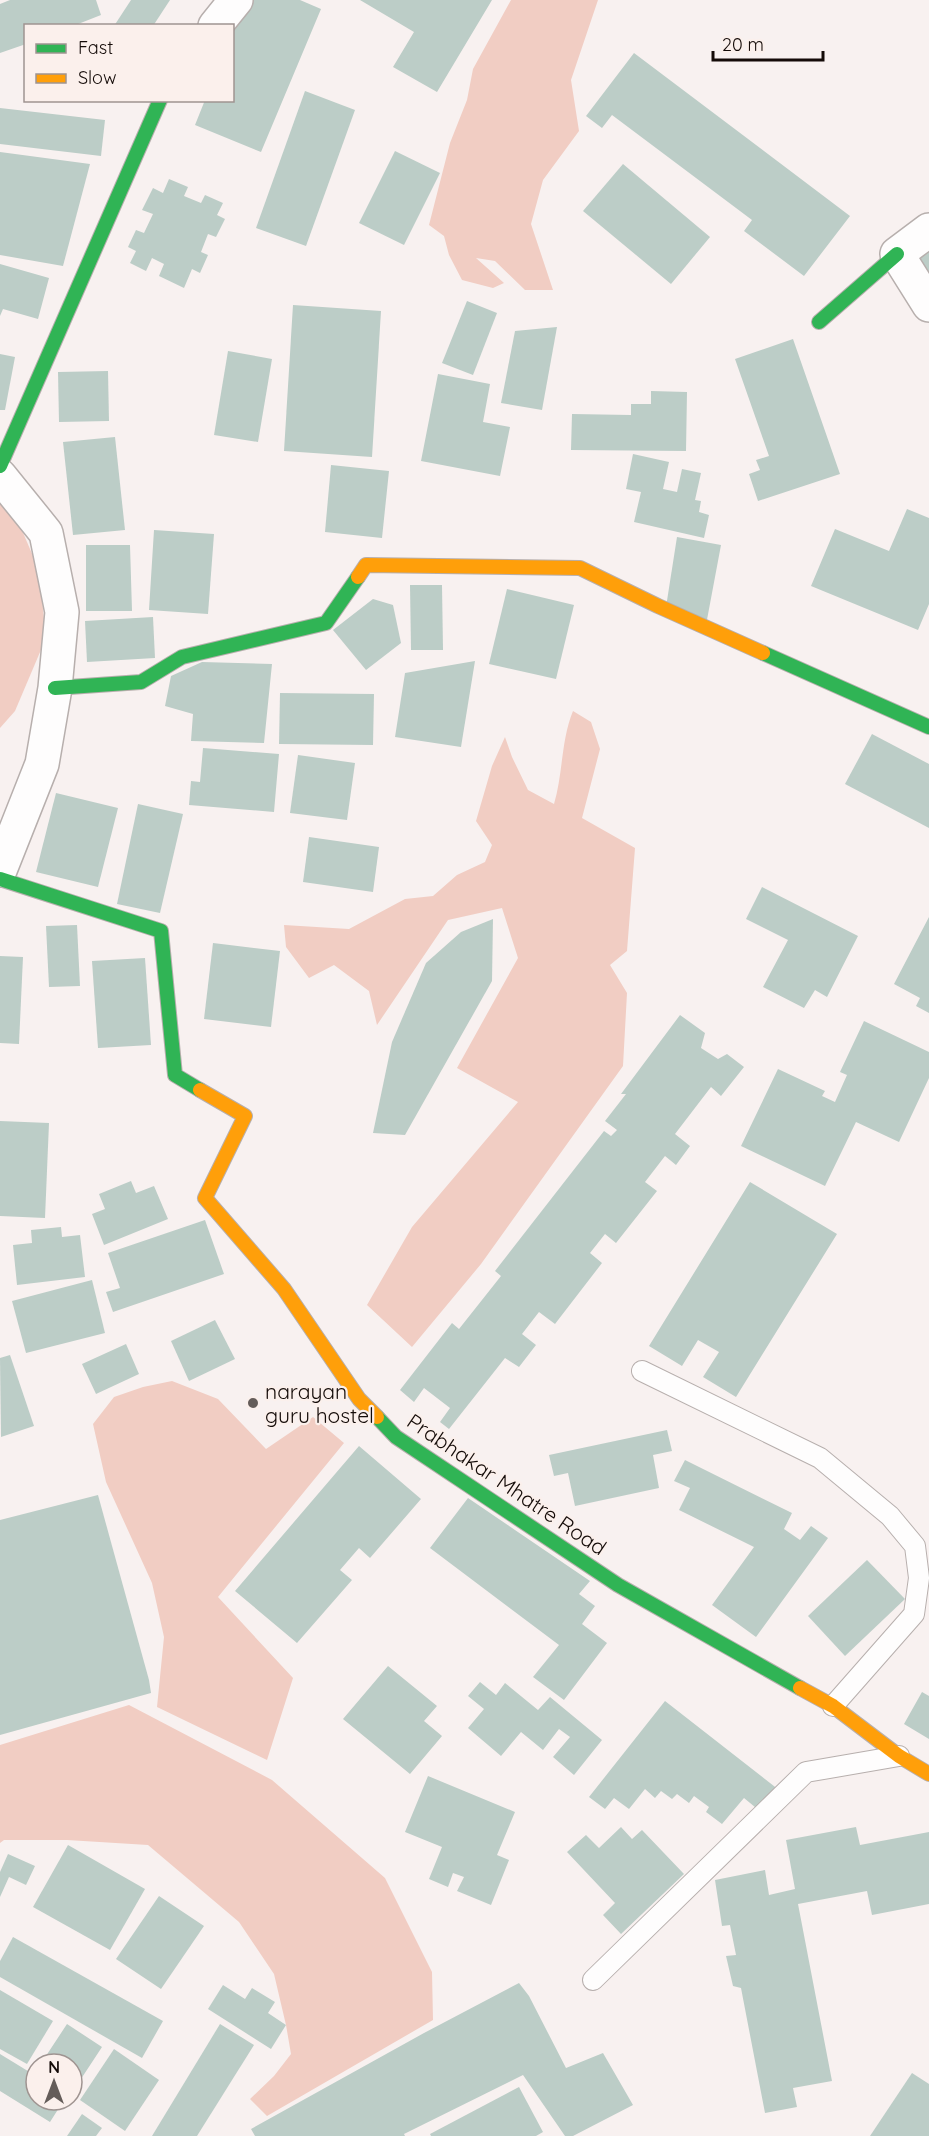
<svg xmlns="http://www.w3.org/2000/svg" width="929" height="2136" viewBox="0 0 929 2136" font-family="Quicksand,sans-serif">
  <style>
    .green { fill: #f1cdc3 }
    .building { fill: #bccdc7 }
    .lines { fill: none; stroke-linecap: round; stroke-linejoin: round }
    .lane-casing { stroke: #b7afad; stroke-width: 22 }
    .street-casing { stroke: #b7afad; stroke-width: 36 }
    .fast-casing { stroke: #b7afad; stroke-width: 16 }
    .slow-casing { stroke: #b7afad; stroke-width: 16 }
    .lane { stroke: #fefdfd; stroke-width: 20 }
    .street { stroke: #fefdfd; stroke-width: 33 }
    .fast { stroke: #30b455; stroke-width: 14 }
    .slow { stroke: #ff9f0a; stroke-width: 14 }
    .poi-dot { fill: #645c59; stroke: #fbf0ec; stroke-width: 2 }
    .labels { text-anchor: middle; dominant-baseline: central; stroke-width: 4.5; stroke-linejoin: round; paint-order: stroke }
    .poi-label { font-size: 21px; fill: #140b08; stroke: #fbf0ec; text-anchor: start }
    .street-label { font-size: 21px; fill: #140b08; stroke: #fbf0ec }
  </style>
  <rect width="100%" height="100%" fill="#f8f1f0"/>
  <g class="green">
    <path d="M511 0H598L571 80 579 131 543 180 531 224 553 290H525L495 261 476 258 504 283 493 288 462 280 449 255 444 236 429 225 450 143 467 100 473 69Z"/>
    <path d="M0 494 12 507 39 570 46 638 15 711 0 728Z"/>
    <path d="M573 711 591 722 600 749 582 818 635 848 627 951 610 965 627 993 623 1066 481 1264 412 1347 367 1305 412 1227 518 1102 457 1068 518 958 502 908 448 920 377 1025 369 991 334 965 309 978 286 947 284 925 349 929 405 899 433 896 457 875 485 862 492 845 476 821 492 766 505 737 512 757 528 790 554 804C563 774 561 740 573 711Z"/>
    <path d="M172 1381 218 1399 266 1449 313 1417 344 1443 218 1597 293 1678 267 1760 157 1707 164 1637 152 1583 106 1482 93 1424 114 1397 143 1387Z"/>
    <path d="M129 1705 272 1780 385 1878 432 1972 433 2020 267 2116 250 2099 274 2076 291 2054 286 2025 274 1974 239 1922 148 1845 67 1840H4L0 1843V1745Z"/>
  </g>
  <g class="building">
    <path d="M10 0H96L101 15 73 26H26V44L0 53V4Z"/>
    <path d="M131 0H170L153 26H114Z"/>
    <path d="M247 0H300L321 9 261 152 195 125 205 100H232V35Z"/>
    <path d="M360 0H492L437 92 393 67 414 32Z"/>
    <path d="M634 53 850 216 804 276 744 231 752 220 612 115 602 128 586 116Z"/>
    <path d="M305 91 355 110 306 246 256 228Z"/>
    <path d="M0 108 105 120 101 156 0 144Z"/>
    <path d="M395 151 440 173 404 245 359 223Z"/>
    <path d="M0 152 90 164 63 266 0 255Z"/>
    <path d="M623 164 710 237 671 284 583 211Z"/>
    <path d="M169 179 188 187 184 196 201 203 205 195 223 203 217 215 225 219 216 237 208 234 201 252 208 255 200 273 192 269 184 288 159 276 164 264 152 258 146 271 130 263 136 251 128 247 136 230 144 233 153 214 142 210 153 188 163 193Z"/>
    <path d="M929 250V291L909 267Z"/>
    <path d="M0 264 49 278 38 319 3 309 0 316Z"/>
    <path d="M467 301 497 313 473 375 442 363Z"/>
    <path d="M293 305 381 311 372 457 284 451Z"/>
    <path d="M557 327 542 410 501 403 515 331Z"/>
    <path d="M793 339 840 474 758 501 749 474 760 470 756 460 769 456 735 359Z"/>
    <path d="M228 351 272 359 258 442 214 435Z"/>
    <path d="M0 354 15 357 5 410H0Z"/>
    <path d="M108 371 109 421 59 422 58 372Z"/>
    <path d="M438 374 490 384 483 422 510 427 500 476 421 461Z"/>
    <path d="M651 391 687 392 686 451 571 450 572 414 631 415V404H651Z"/>
    <path d="M115 437 125 530 73 535 63 442Z"/>
    <path d="M633 454 669 462 663 489 677 492 682 469 701 473 695 500 701 501 699 512 709 515 704 538 634 522 641 492 626 489Z"/>
    <path d="M331 465 389 471 382 538 325 532Z"/>
    <path d="M907 509 929 518V604L918 630 811 586 835 529 889 551Z"/>
    <path d="M154 530 214 534 208 614 149 610Z"/>
    <path d="M677 537 721 545 706 625 666 607Z"/>
    <path d="M86 545H130L132 611H86Z"/>
    <path d="M410 585H442L443 650H411Z"/>
    <path d="M507 589 574 605 556 679 489 664Z"/>
    <path d="M373 599 393 605 401 643 366 670 333 630Z"/>
    <path d="M153 617 155 658 87 662 85 621Z"/>
    <path d="M475 661 461 747 395 737 405 673Z"/>
    <path d="M202 662 272 664 264 743 191 741 193 714 165 706 171 676Z"/>
    <path d="M280 693 374 694 373 745 279 744Z"/>
    <path d="M872 734 929 764V828L845 784Z"/>
    <path d="M203 748 279 754 274 812 189 805 191 781 200 782Z"/>
    <path d="M298 755 355 763 347 820 290 813Z"/>
    <path d="M56 793 118 808 98 887 36 872Z"/>
    <path d="M138 804 183 814 160 913 117 904Z"/>
    <path d="M309 837 379 847 373 892 303 882Z"/>
    <path d="M762 887 858 936 827 997 815 990 804 1008 763 987 788 940 746 919Z"/>
    <path d="M929 917V1013L916 1006 920 998 894 984Z"/>
    <path d="M493 919 492 981 405 1135 373 1133 392 1042 426 963 461 932Z"/>
    <path d="M77 925 80 986 49 987 46 926Z"/>
    <path d="M213 943 280 951 271 1027 204 1019Z"/>
    <path d="M0 956 23 957 19 1044 0 1043Z"/>
    <path d="M145 958 151 1045 98 1048 92 961Z"/>
    <path d="M680 1015 705 1033 701 1048 718 1059 727 1054 744 1067 721 1096 711 1087 675 1134 690 1146 676 1165 665 1156 645 1182 657 1191 616 1243 605 1234 590 1253 602 1263 555 1324 539 1312 522 1334 536 1345 519 1367 505 1358 449 1429 440 1422 450 1408 424 1388 414 1402 400 1390 452 1323 459 1329 501 1276 495 1271 604 1131 611 1136 617 1130 605 1121 626 1094H621Z"/>
    <path d="M864 1021 929 1052V1078L899 1142 856 1122 825 1186 741 1146 778 1069 825 1091 822 1096 835 1102 847 1075 840 1072Z"/>
    <path d="M0 1121 49 1123 45 1218 0 1216Z"/>
    <path d="M131 1181 136 1193 154 1186 168 1219 104 1245 92 1214 105 1209 99 1194Z"/>
    <path d="M750 1182 837 1234 736 1397 703 1377 719 1352 698 1340 682 1366 649 1346Z"/>
    <path d="M205 1220 224 1274 113 1312 106 1292 120 1288 108 1253Z"/>
    <path d="M61 1227 62 1237 80 1235 85 1277 17 1285 13 1245 32 1243 31 1230Z"/>
    <path d="M92 1280 105 1333 26 1353 12 1301Z"/>
    <path d="M215 1320 235 1359 189 1381 171 1341Z"/>
    <path d="M126 1344 139 1374 96 1394 82 1364Z"/>
    <path d="M10 1355 34 1426 1 1437 0 1358Z"/>
    <path d="M667 1430 672 1451 653 1455 659 1488 575 1506 568 1473 554 1476 549 1455Z"/>
    <path d="M359 1446 421 1499 370 1558 359 1548 340 1570 352 1580 297 1643 235 1591Z"/>
    <path d="M685 1460 792 1513 784 1529 800 1540 811 1526 828 1538 756 1637 712 1605 754 1547 679 1510 690 1488 674 1481Z"/>
    <path d="M98 1495 149 1680 151 1693 0 1735V1520Z"/>
    <path d="M468 1498 590 1581 579 1594 595 1606 582 1624 607 1643 564 1700 533 1677 559 1645 430 1548Z"/>
    <path d="M867 1560 905 1599 845 1656 808 1616Z"/>
    <path d="M388 1666 437 1706 424 1721 442 1736 410 1774 343 1719Z"/>
    <path d="M480 1682 496 1695 505 1683 538 1710 550 1697 602 1740 574 1775 553 1757 570 1737 559 1729 543 1750 521 1732 501 1756 468 1728 484 1709 468 1696Z"/>
    <path d="M922 1692 929 1696V1739L904 1724Z"/>
    <path d="M665 1701 779 1790 761 1812 744 1798 722 1824 706 1812 709 1807 694 1796 689 1803 677 1794 672 1799 661 1791 655 1798 645 1789 629 1809 614 1798 605 1809 589 1797Z"/>
    <path d="M428 1776 515 1812 497 1855 509 1860 491 1905 457 1891 464 1877 453 1873 448 1887 429 1879 442 1847 405 1832Z"/>
    <path d="M621 1827 632 1839 642 1830 684 1874 621 1934 603 1915 615 1903 567 1852 586 1835 599 1848Z"/>
    <path d="M856 1827 860 1845 929 1832V1904L872 1915 867 1891 798 1904 832 2081 793 2088 797 2107 765 2113 741 1988 733 1986 726 1956 736 1955 730 1925 722 1926 715 1880 765 1870 769 1895 795 1889 786 1840Z"/>
    <path d="M68 1845 145 1889 110 1950 33 1907Z"/>
    <path d="M8 1854 35 1866 26 1885 9 1877 0 1897V1872Z"/>
    <path d="M159 1896 204 1926 161 1989 116 1959Z"/>
    <path d="M13 1937 163 2021 142 2058 0 1977V1961Z"/>
    <path d="M519 1983 529 1996 566 2068 603 2053 633 2105 573 2136H565L523 2075 404 2134 405 2136H255L251 2129 424 2033Z"/>
    <path d="M223 1985 245 1999 252 1988 275 2002 268 2013 286 2025 271 2049 208 2009Z"/>
    <path d="M0 1990 53 2021 27 2064 0 2049Z"/>
    <path d="M67 2024 102 2047 77 2085 72 2081V2064L42 2062Z"/>
    <path d="M220 2024 254 2045 197 2136H152Z"/>
    <path d="M114 2049 159 2080 125 2131 80 2100Z"/>
    <path d="M0 2054 36 2076V2100H64L50 2122 0 2091Z"/>
    <path d="M912 2073 929 2084V2136H870Z"/>
    <path d="M519 2087 543 2132 536 2136H431L430 2134Z"/>
    <path d="M82 2114 102 2128 96 2136H67Z"/>
  </g>
  <g class="lines">
    <g class="lane-casing">
      <g id="lane">
        <path d="M642 1371 820 1458 890 1516 915 1546 919 1578 914 1614 833 1706"/>
        <path d="M593 1980 806 1772 899 1756"/>
      </g>
    </g>
    <g class="street-casing">
      <g id="street">
        <path d="M215 26 236 0"/>
        <path d="M929 230 897 254 929 305"/>
        <path d="M0 476 46 533 62 612 55 688 42 764 0 870"/>
      </g>
    </g>
    <g class="fast-casing">
      <g id="fast">
        <path d="M819 322 897 254"/>
        <path d="M0 466 160 100"/>
        <path d="M763 653 929 727"/>
        <path d="M55 688 141 682 182 657 326 623 358 577"/>
        <path d="M0 879 161 931 175 1075 200 1090"/>
        <path d="M377 1417 396 1437 618 1585 800 1688"/>
      </g>
    </g>
    <g class="slow-casing">
      <g id="slow">
        <path d="M358 577 366 565 580 568 658 606 763 653"/>
        <path d="M200 1090 245 1116 205 1198 284 1289 359 1399 377 1417"/>
        <path d="M800 1688 833 1706 899 1756 929 1774"/>
      </g>
    </g>
    <use href="#lane" class="lane"/>
    <use href="#street" class="street"/>
    <use href="#fast" class="fast"/>
    <use href="#slow" class="slow"/>
  </g>
  <circle class="poi-dot" cx="253" cy="1403" r="6"/>
  <g class="labels">
    <g class="poi-label">
      <text x="265" y="1391">narayan<tspan x="265" dy="24">guru hostel</tspan></text>
    </g>
    <g class="street-label">
      <text transform="translate(507 1484) rotate(34)">Prabhakar Mhatre Road</text>
    </g>
  </g>
  <rect x="24" y="24" width="210" height="78" fill="#fbf0ec" stroke="#9f9491" stroke-width="1.5"/>
  <rect x="36" y="44" width="30" height="9" fill="#30b455" stroke="#9f9491" stroke-width="1.5"/>
  <text x="78" y="54" font-size="18" fill="#140b08">Fast</text>
  <rect x="36" y="74" width="30" height="9" fill="#ff9f0a" stroke="#9f9491" stroke-width="1.5"/>
  <text x="78" y="84" font-size="18" fill="#140b08">Slow</text>
  <g transform="translate(54 2082)"><circle r="28" fill="#fbf0ec" stroke="#9f9491" stroke-width="1.5"/>
  <path d="M0-4.5L10 22L0 15L-10 22Z" fill="#645c59"/>
  <text y="-9" font-size="16" font-weight="bold" text-anchor="middle" fill="#140b08">N</text>
  </g>
  <path d="M713 51v9h110v-9" fill="none" stroke="#140b08" stroke-width="3"/>
  <text x="722" y="51" font-size="18" fill="#140b08" stroke="#fbf0ec" stroke-width="4.5" paint-order="stroke">20 m</text>
</svg>
